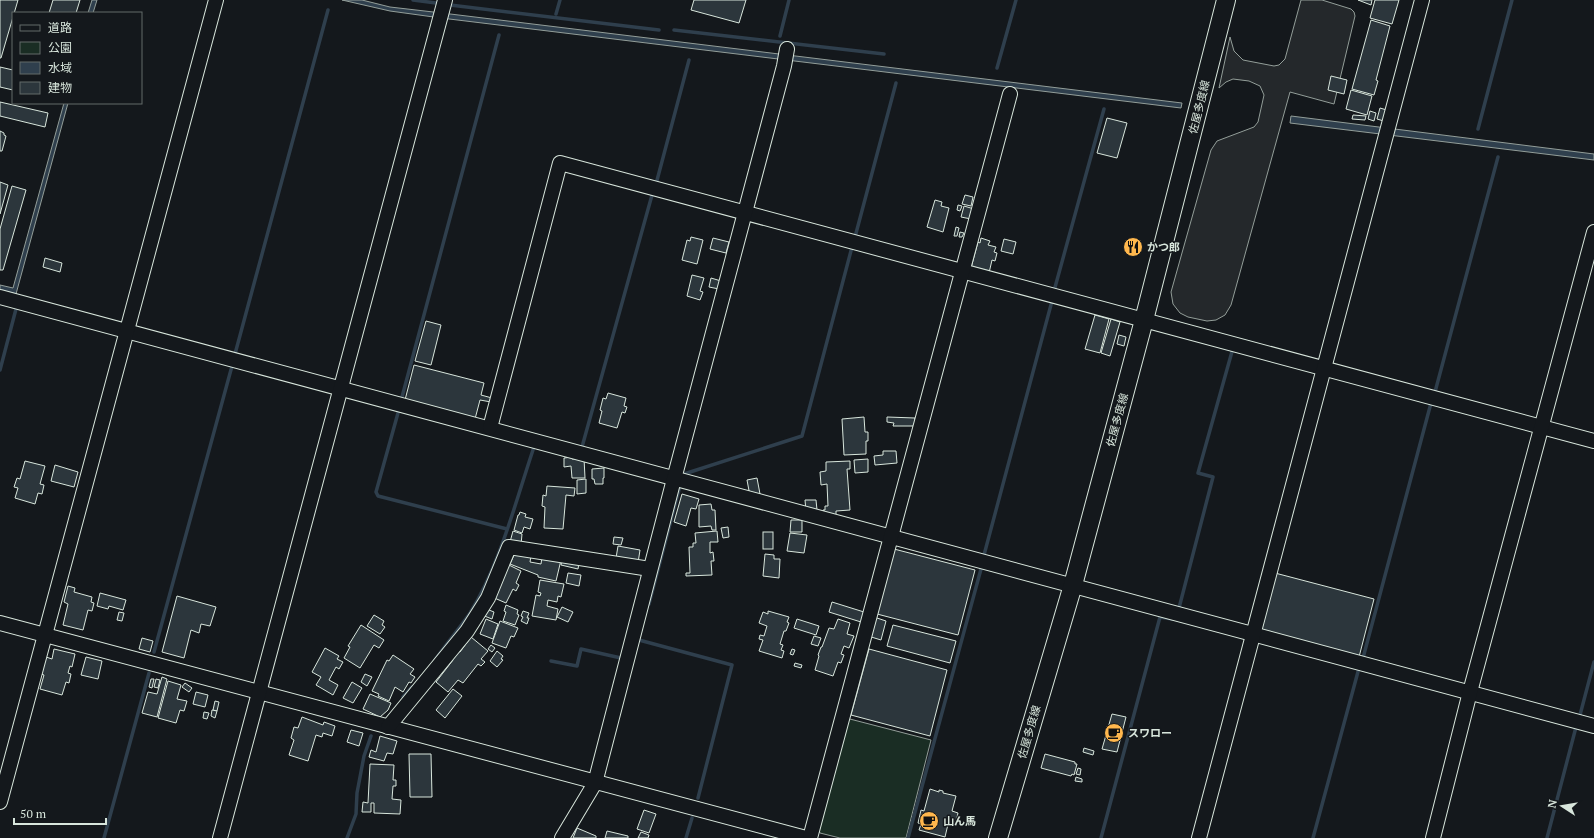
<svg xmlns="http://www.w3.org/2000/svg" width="1594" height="838" viewBox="0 0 1594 838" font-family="'PT Serif','Noto Sans JP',serif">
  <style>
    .green { fill: #1a2d24; stroke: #939e99 }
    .parking { fill: #24282b; stroke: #939e99 }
    .water { fill: #2f3f4d; stroke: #939e99 }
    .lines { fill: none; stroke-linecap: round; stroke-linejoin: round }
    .stream { stroke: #2f3f4d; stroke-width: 3.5 }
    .building { fill: #2c363c; stroke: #d8e6dc }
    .minor-casing { stroke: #d8e6dc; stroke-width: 16 }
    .major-casing { stroke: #d8e6dc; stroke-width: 20 }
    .minor { stroke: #14181c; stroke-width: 14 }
    .major { stroke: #14181c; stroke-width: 18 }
    .labels { text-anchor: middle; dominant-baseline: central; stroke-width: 3; stroke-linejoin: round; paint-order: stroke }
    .street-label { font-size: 11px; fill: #d8e6dc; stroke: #14181c }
    .poi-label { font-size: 11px; font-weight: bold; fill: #d8e6dc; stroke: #14181c; text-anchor: start }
  </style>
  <rect width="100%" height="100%" fill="#14181c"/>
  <path class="green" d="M846 718 931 740 906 838H840L820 833 817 827Z"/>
  <path class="parking" d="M1301 0H1322L1351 9 1354 12 1355 16 1334 104 1290 92 1231 305 1225 315 1216 320 1207 321 1188 317 1180 313 1173 304 1171 292 1211 150 1217 141 1254 127 1258 122 1264 95 1260 86 1249 81 1233 79 1226 82 1219 88 1230 37 1234 51 1243 60 1274 66 1279 65 1285 59Z"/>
  <g class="water">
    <path d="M92 0H97L93 13H88Z"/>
    <path d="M342 0H362L390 7 442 13 1182 103 1181 108 441 18 390 11Z"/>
    <path d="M64 103H68L16 294 0 290V285L13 288Z"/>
    <path d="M1291 116 1594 154V160L1290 123Z"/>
  </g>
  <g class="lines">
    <g class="stream">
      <path d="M413 0 436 3"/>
      <path d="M450 5 659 30"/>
      <path d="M556 14 560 0"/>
      <path d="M674 30 884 54"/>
      <path d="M780 36 789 0"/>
      <path d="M997 68 1016 0"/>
      <path d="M1478 129 1512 0"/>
      <path d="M656 184 689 60"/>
      <path d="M855 237 896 83"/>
      <path d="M1054 291 1104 109"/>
      <path d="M235 354 328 10"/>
      <path d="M0 370 16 309"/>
      <path d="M1435 392 1498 157"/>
      <path d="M402 397 499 35"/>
      <path d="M398 413 376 492 378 496 507 529"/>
      <path d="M582 447 652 195"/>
      <path d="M684 474 802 436 852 247"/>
      <path d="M984 555 1052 301"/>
      <path d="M649 604 680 486"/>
      <path d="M1179 608 1213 477 1198 473 1233 348"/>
      <path d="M639 640 732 665 698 798"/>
      <path d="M154 652 232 366"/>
      <path d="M1363 658 1431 403"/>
      <path d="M435 660C446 644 459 629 470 613 500 565 516 500 534 447"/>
      <path d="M551 661 577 666 581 649 621 658"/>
      <path d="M403 697 412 687"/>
      <path d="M1580 715 1594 662"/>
      <path d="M104 838 149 673"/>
      <path d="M347 838 356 814 357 793 364 756 371 736"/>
      <path d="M686 838 692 818"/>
      <path d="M908 838 981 569"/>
      <path d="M1101 838 1160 617 1172 619"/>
      <path d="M1313 838 1359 668"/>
      <path d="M1547 838 1576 727"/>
    </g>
  </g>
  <g class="building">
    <path d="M0 0H18L1 58H0Z"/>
    <path d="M53 0H80L76 13H49Z"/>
    <path d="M694 0H746L739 23 691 10Z"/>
    <path d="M1358 0H1372L1371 5Z"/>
    <path d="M1375 0H1399L1392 24 1370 18Z"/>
    <path d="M1371 20 1390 26 1376 80 1378 81 1374 95 1352 89Z"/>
    <path d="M0 67 13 70V90L0 87Z"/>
    <path d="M1331 76 1347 80 1344 94 1328 90Z"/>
    <path d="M1351 90 1372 96 1367 115 1346 109Z"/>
    <path d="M0 102 48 113 45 127 0 116Z"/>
    <path d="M1380 108 1390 111 1387 122 1377 119Z"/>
    <path d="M1370 111 1376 113 1374 121 1368 119Z"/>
    <path d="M1353 115 1366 116 1365 120 1352 119Z"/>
    <path d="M1107 118 1127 123 1117 158 1097 153Z"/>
    <path d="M0 131 4 133V135L6 136 2 151H0Z"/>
    <path d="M0 182 8 185 0 214Z"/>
    <path d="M12 186 26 190 3 270H0V229Z"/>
    <path d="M965 195 973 197 971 206 962 204Z"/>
    <path d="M935 200 942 202 941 206 949 208 943 232 927 227Z"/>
    <path d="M958 205 962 206 960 211 957 210Z"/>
    <path d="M964 206 974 209 971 219 961 217Z"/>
    <path d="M956 227 959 228 957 236H954Z"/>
    <path d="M960 232 964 233 962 237H959Z"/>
    <path d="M691 237 703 240 697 264 682 260 687 240 690 241Z"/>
    <path d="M713 238 729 242 726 253 710 249Z"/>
    <path d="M981 238 990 241 988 245 996 247 994 252 997 253 995 261 992 260 989 273 971 268 978 242 980 243Z"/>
    <path d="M1004 239 1016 242 1013 254 1001 251Z"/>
    <path d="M45 258 62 263 60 272 43 267Z"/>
    <path d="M692 275 704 278 700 291 703 292 700 300 687 296Z"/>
    <path d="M711 278 721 281 719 289 709 287Z"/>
    <path d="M1095 315 1109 319 1100 353 1085 349Z"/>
    <path d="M1111 319 1120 322 1110 356 1101 353Z"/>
    <path d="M426 321 441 325 431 365 415 361Z"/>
    <path d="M1119 335 1126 337 1124 346 1117 344Z"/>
    <path d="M414 365 484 383 481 395 492 398 491 402 480 400 475 419 405 400Z"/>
    <path d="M608 393 626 398 624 406 627 407 625 413 622 412 617 428 599 423 602 411 600 410 603 398 606 399Z"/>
    <path d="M864 417 865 432H868V441H866V454L844 455 842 419Z"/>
    <path d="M887 417 915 418V426H893L894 423 887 422Z"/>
    <path d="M883 451H896L897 463 875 465 874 456 883 455Z"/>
    <path d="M572 457V459L584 458 585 478H572L571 466 564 467V458Z"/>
    <path d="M868 459V472L855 473 854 460Z"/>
    <path d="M25 461 45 466 40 484 44 485 42 494 38 493 35 504 15 498 18 488 14 487 17 478 20 479Z"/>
    <path d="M850 461V469H847L850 510 836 511V517L824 515 823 510H825V506H828L827 484 821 485 820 472 826 471V462Z"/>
    <path d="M55 465 78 472 74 487 51 481Z"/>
    <path d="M604 468V478H603V484H595L594 479H592V469Z"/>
    <path d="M757 478 760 494 750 496 747 480Z"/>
    <path d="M586 479V493L577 494V480Z"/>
    <path d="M547 486 575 488 574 496 566 495 563 529 544 528 545 507 542 506 543 495 546 496Z"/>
    <path d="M682 494 699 499 696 509 691 508 686 526 674 522Z"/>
    <path d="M805 500H816L817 510 806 511Z"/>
    <path d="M711 504 712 510H715L716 530H712L711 526 699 527V505Z"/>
    <path d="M520 512 526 514 525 517 533 519 530 529 524 527 522 533 514 530 518 515H519Z"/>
    <path d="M791 520H802V532H790Z"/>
    <path d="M728 527 729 537 723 538 721 528Z"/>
    <path d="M513 531 522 534 521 545 510 542Z"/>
    <path d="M717 531 718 542H710V553L713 552 714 561H711L712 575 686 576V573H690L689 547H693V543H696L695 533Z"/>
    <rect x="763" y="532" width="10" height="17"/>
    <path d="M790 533 807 535 804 553 787 551Z"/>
    <path d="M614 537 623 538 621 545 613 544Z"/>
    <path d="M618 546 640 550 638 563 616 558Z"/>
    <path d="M894 549 975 570 958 635 877 614Z"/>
    <path d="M515 553 531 556 530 562 541 564 542 557 561 560 556 581 538 577V575L510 564Z"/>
    <path d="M765 554 774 555V559H780L779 578 763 576Z"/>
    <path d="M562 560 579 563 578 569 561 565Z"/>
    <path d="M507 564 521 571 516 583 519 585 516 591 513 589 506 603 492 597Z"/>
    <path d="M568 573 581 575 579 586 566 583Z"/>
    <path d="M1275 573 1374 599 1359 657 1260 630Z"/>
    <path d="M540 580 564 584 561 597 558 596 557 602 548 600 547 606 558 609 556 620 532 616 536 595 540 596 541 593 538 592Z"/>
    <path d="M68 586 75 588 74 592 92 597 91 602 94 603 92 611 88 610 83 630 63 625 68 604 64 602Z"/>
    <path d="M100 593 126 600 123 610 109 606 108 609 97 606Z"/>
    <path d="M177 596 216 607 210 626 201 624 199 633 191 630 184 658 162 652Z"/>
    <path d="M832 602 864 612 861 622 829 612Z"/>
    <path d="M506 605 518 610 517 614 519 615 515 625 503 621 506 612 504 611Z"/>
    <path d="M562 607 573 612 568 622 557 617Z"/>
    <path d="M484 608 494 612 492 619 482 615Z"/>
    <path d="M523 611 529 613 527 618H529L527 624 521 621 523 617 521 616Z"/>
    <path d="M768 611 789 617 787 622 789 623 786 631H784L780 644 783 645 781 650 784 651 782 658 759 651 763 640 759 639 760 635 764 636 767 626 759 623 763 612 768 614Z"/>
    <path d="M119 612 124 613 122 621 117 620Z"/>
    <path d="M374 615 384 621 382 625 385 627 380 634 367 626Z"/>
    <path d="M874 617 886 621 881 640 868 636Z"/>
    <path d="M486 619 498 624 493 639 480 634Z"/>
    <path d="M797 619 819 626 816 635 794 628Z"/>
    <path d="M838 619 850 623 847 634 854 636 849 648 844 646 841 654 844 655 841 663 838 662 833 676 815 670 819 656 818 655 821 647H822L829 628 834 629Z"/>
    <path d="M500 621 518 628 514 637 511 636 506 648 492 643Z"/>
    <path d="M361 625 384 640 379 648 374 645 360 668 344 658 350 647 348 646Z"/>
    <path d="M893 625 956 641 950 663 887 646Z"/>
    <path d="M814 636 821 638 818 646 811 644Z"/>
    <path d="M471 637 488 651 481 659 485 662 481 666 478 664 463 683 458 680 448 692 436 682 453 660 452 659 458 651 460 652Z"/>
    <path d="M142 638 153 641 150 652 139 649Z"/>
    <path d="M491 645 495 648 492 652 488 649Z"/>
    <path d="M325 648 339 656 337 659 343 662 339 669 336 667 329 680 338 685 333 695 316 685 321 677 312 672Z"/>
    <path d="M54 649 75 654 72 667 70 666 68 673 71 674 69 683 66 682 62 695 40 689 44 675 41 674 46 657 52 659Z"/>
    <path d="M792 649 795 650 793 655 790 654Z"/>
    <path d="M869 649 947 670 930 736 851 715Z"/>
    <path d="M497 651 503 656 501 659 503 660 497 667 490 661Z"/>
    <path d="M393 655 414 669 410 674 415 677 411 683 409 682 403 692 395 687 389 701 378 696 379 694 372 691 387 660 389 661Z"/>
    <path d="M86 657 102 661 98 679 81 675Z"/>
    <path d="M795 663 802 665 801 668 794 666Z"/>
    <path d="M365 674 372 677 367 686 361 682Z"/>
    <path d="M162 677 167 679 157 717 142 713 148 692 157 694Z"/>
    <path d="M151 679H154L152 688 149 687Z"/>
    <path d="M156 679 160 680 158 688 154 687Z"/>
    <path d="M168 681 181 685 177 699 187 701 184 711 180 710 176 723 158 718Z"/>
    <path d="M352 682 362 688 353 703 343 698Z"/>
    <path d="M185 683 192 688 189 692 182 687Z"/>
    <path d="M453 689 462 696 445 718 436 710Z"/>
    <path d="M196 692 208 695 205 707 193 704Z"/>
    <path d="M370 694 391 703 388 710 380 717 363 709Z"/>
    <path d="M215 701 219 702 217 711 213 710Z"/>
    <path d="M212 710 217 711 215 718 211 716Z"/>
    <path d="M204 712 209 713 207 719 203 718Z"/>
    <path d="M1112 714 1126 717 1117 752 1102 749Z"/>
    <path d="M302 717 323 725 324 722 335 726 332 736 323 733 322 737 316 735 308 761 289 755 294 740 291 738 294 727 298 728Z"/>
    <path d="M351 730 363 733 359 746 347 742Z"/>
    <path d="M380 736 397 741 393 754 387 753 384 761 369 757 371 750 376 752Z"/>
    <path d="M1084 748 1094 751 1093 755 1083 752Z"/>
    <path d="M409 754H431L432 797H410Z"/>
    <path d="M1045 754 1075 762V764H1077L1074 775 1072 774 1071 776 1041 768Z"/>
    <path d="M370 764 394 765 393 780H396V786H393L392 799 401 800 400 814 374 813V803H371V812H362L363 802 368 803Z"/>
    <path d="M1078 768 1081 769 1080 775 1076 774Z"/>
    <path d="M1076 777 1082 779V782L1075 781Z"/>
    <path d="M930 789 939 792V790L943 791V793L956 796 952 811 958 813 956 822 949 820 945 837 919 830 921 824 918 823 921 810 924 811Z"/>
    <path d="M644 810 656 814 649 833 637 829Z"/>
    <path d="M577 828 596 836V838H573Z"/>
    <path d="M607 831 628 836V838H605Z"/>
    <path d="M641 832 649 835 648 838H638Z"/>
  </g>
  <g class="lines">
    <g class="minor-casing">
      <g id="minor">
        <path d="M0 297 1594 726"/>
        <path d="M490 428 560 163 1594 441"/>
        <path d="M0 623 806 838"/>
        <path d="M388 727 467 631 488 598 509 547 650 569"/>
        <path d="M0 802 216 0"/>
        <path d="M220 838 445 0"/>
        <path d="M562 838 595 783 674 479 784 66 787 49"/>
        <path d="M810 838 1010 94"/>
        <path d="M1199 838 1422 0"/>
        <path d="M1433 838 1470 692 1594 232"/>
      </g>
    </g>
    <g class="major-casing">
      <path id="major" d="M998 838 1073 585 1144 320 1226 0"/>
    </g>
    <use href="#minor" class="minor"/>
    <use href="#major" class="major"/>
  </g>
  <defs>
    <g id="restaurant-disc" transform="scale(1)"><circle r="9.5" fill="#ffb74d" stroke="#14181c"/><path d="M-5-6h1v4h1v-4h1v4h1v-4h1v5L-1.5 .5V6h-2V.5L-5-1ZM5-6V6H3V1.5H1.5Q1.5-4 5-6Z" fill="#111"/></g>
    <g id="cafe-disc" transform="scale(1)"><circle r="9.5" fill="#ffb74d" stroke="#14181c"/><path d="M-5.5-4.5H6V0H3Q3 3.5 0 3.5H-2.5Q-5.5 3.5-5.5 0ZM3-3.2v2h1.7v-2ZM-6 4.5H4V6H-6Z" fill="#111"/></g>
  </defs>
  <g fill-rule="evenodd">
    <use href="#restaurant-disc" x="1133" y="247"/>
    <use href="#cafe-disc" x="1114" y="733"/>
    <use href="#cafe-disc" x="929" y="821"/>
  </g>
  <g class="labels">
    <g class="street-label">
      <text transform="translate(1199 107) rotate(-76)">佐屋多度線</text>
      <text transform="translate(1117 420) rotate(-75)">佐屋多度線</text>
      <text transform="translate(1029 732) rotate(-74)">佐屋多度線</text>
    </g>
    <g class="poi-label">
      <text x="1147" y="247">かつ郎</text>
      <text x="1128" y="733">スワロー</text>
      <text x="943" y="821">山ん馬</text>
    </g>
  </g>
  <rect x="12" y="12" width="130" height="92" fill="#14181c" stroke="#626a69"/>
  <rect x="20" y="25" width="20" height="6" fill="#14181c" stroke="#626a69"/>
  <text x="48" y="32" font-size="12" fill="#d8e6dc">道路</text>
  <rect x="20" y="42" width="20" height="12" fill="#1a2d24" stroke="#626a69"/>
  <text x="48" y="52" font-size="12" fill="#d8e6dc">公園</text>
  <rect x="20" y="62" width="20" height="12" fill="#2f3f4d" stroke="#626a69"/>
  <text x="48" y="72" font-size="12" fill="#d8e6dc">水域</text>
  <rect x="20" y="82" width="20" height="12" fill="#2c363c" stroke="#626a69"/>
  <text x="48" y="92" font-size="12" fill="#d8e6dc">建物</text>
  <g transform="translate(1562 806) rotate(282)" stroke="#14181c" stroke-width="3" paint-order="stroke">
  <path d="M0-3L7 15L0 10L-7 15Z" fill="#d8e6dc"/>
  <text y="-6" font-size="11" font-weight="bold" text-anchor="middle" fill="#d8e6dc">N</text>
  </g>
  <path d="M14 818v6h92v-6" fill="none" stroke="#d8e6dc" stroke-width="2"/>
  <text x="20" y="818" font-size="12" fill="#d8e6dc" stroke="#14181c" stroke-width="3" paint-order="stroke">50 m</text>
</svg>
